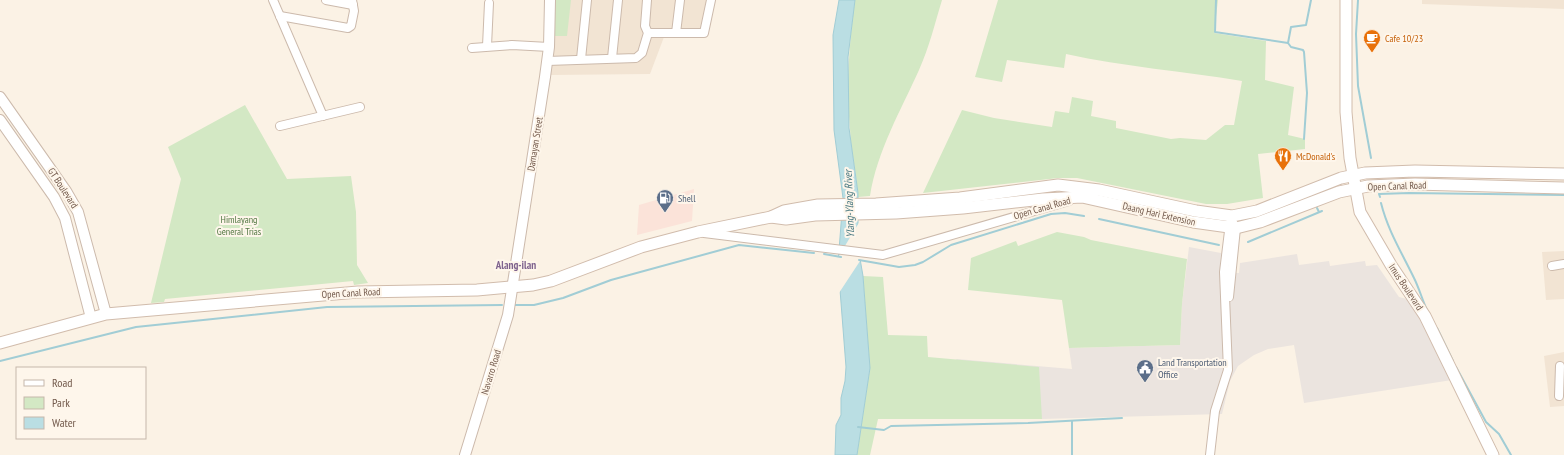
<svg xmlns="http://www.w3.org/2000/svg" width="1564" height="455" viewBox="0 0 1564 455" font-family="'PT Sans Narrow',sans-serif">
  <style>
    .residential { fill: #f2e4d3 }
    .commercial { fill: #fbe3d9 }
    .industrial { fill: #ebe4df }
    .green { fill: #d3e8c4 }
    .water { fill: #badee3; stroke: #a1cdd5 }
    .pier { fill: #fbf2e5 }
    .lines { fill: none; stroke-linecap: round; stroke-linejoin: round }
    .stream { stroke: #a1cdd5; stroke-width: 2 }
    .minor-casing { stroke: #ccbaac; stroke-width: 10 }
    .tertiary-casing { stroke: #ccbaac; stroke-width: 12 }
    .secondary-casing { stroke: #d1bcac; stroke-width: 13 }
    .minor { stroke: #fff; stroke-width: 8 }
    .tertiary { stroke: #fff; stroke-width: 10 }
    .secondary { stroke: #fff; stroke-width: 11 }
    .labels { text-anchor: middle; dominant-baseline: central; stroke-width: 4; stroke-linejoin: round; paint-order: stroke }
    .food-label { font-size: 10px; fill: #c56008; stroke: #fef6eb; text-anchor: start }
    .street-label { font-size: 10px; fill: #72594b; stroke: #fef6eb }
    .service-label { font-size: 10px; fill: #4e5e75; stroke: #fef6eb; text-anchor: start }
    .park-label { font-size: 10px; fill: #547844; stroke: #fef6eb }
    .water-label { font-size: 11px; font-style: italic; fill: #43757e; stroke: #fef6eb }
    .neighbourhood-label { font-size: 11px; font-weight: bold; fill: #7f638e; stroke: #fef6eb }
  </style>
  <rect width="100%" height="100%" fill="#fbf2e5"/>
  <g class="residential">
    <path d="M554 0H714L707 36 664 37 650 74 550 75Z"/>
    <path d="M1422 0H1564V9L1422 4Z"/>
    <path d="M1564 251V299L1546 300 1542 252Z"/>
    <path d="M1564 352V406L1550 407 1544 356Z"/>
  </g>
  <path class="commercial" d="M694 189 692 221 637 235 639 205Z"/>
  <path class="industrial" d="M1189 247 1221 253 1220 272 1239 273 1240 263 1297 254 1299 265 1329 261 1330 266 1365 261 1366 266 1377 265 1399 297 1411 300 1452 380 1304 403 1294 345 1268 349 1254 355 1238 366 1230 381 1222 414 1042 419H878L957 359 1072 369 1069 348 1180 345 1182 304Z"/>
  <g class="green">
    <path d="M554 0H571L567 36H552Z"/>
    <path d="M855 0H942C935 23 929 48 919 70 901 110 877 151 870 196L858 197C857 174 851 152 850 129 846 86 849 43 855 0Z"/>
    <path d="M998 0H1218L1214 33 1266 41 1265 80 1294 87 1288 135 1305 139V149L1258 154 1263 198 1227 204H1206L1077 178H1058L923 193 962 110 994 118 1052 127 1055 111 1069 113 1072 97 1093 101 1091 116 1116 121V128L1171 139 1180 138 1206 140 1225 125H1234L1242 81C1184 71 1124 67 1066 54L1064 68 1007 60 1002 82 975 77Z"/>
    <path d="M245 105 287 179 351 176 356 212 357 265 368 283 354 285 353 281 165 299 164 302 151 303 181 179 168 147Z"/>
    <path d="M1057 232 1084 237 1091 240 1187 259 1182 304 1180 345 1069 348 1062 300 968 290 971 258 1016 241 1018 246Z"/>
    <path d="M863 276 883 277 888 335 927 336 928 357 1039 367 1042 419H878L870 455H857L870 368Z"/>
  </g>
  <path class="water" d="M839 0H855L848 57 849 128 858 193V247L863 276 870 368 857 455H835L836 425 841 415V398L845 381 846 367 838 264 843 198 834 130 833 35Z"/>
  <path class="pier" d="M860 221V246L862 258 837 296V259Z"/>
  <g class="lines">
    <g class="stream">
      <path d="M1216 0 1215 32 1288 43"/>
      <path d="M1358 0 1356 34 1358 86 1371 158"/>
      <path d="M1304 139 1307 93 1304 52 1303 50 1291 47 1288 43 1291 27 1306 25 1311 0"/>
      <path d="M1380 197 1379 194 1409 193 1564 195"/>
      <path d="M1381 203C1388 231 1402 253 1414 278 1419 288 1422 299 1427 310"/>
      <path d="M1317 208 1319 212"/>
      <path d="M1099 219 1219 245"/>
      <path d="M1248 242 1322 211"/>
      <path d="M824 254 841 257"/>
      <path d="M859 260 899 267 915 265 923 262 951 245 1051 214 1065 213 1084 216"/>
      <path d="M513 305H534L563 298 611 280 739 245 814 253"/>
      <path d="M1437 328 1453 361"/>
      <path d="M0 361 136 327 327 307 502 305"/>
      <path d="M1456 367 1486 422 1499 434 1511 455"/>
      <path d="M858 427 884 430 891 426 1028 423 1122 418"/>
      <path d="M1072 455V421"/>
    </g>
    <g class="minor-casing">
      <g id="minor">
        <path d="M273 0 323 116"/>
        <path d="M326 0 353 5"/>
        <path d="M280 16 348 28 351 26 354 11 352 0"/>
        <path d="M648 33H704L711 0"/>
        <path d="M676 33 680 0"/>
        <path d="M487 46 489 3"/>
        <path d="M472 48 512 45 549 47"/>
        <path d="M612 58 618 0"/>
        <path d="M581 59 587 0"/>
        <path d="M547 61 636 58 642 53 648 33 645 26 647 0"/>
        <path d="M280 126 360 107"/>
        <path d="M704 233 883 255 1069 201"/>
        <path d="M1552 266 1564 264"/>
        <path d="M1229 297 1236 228 1234 224"/>
        <path d="M1559 396 1560 366"/>
        <path d="M1210 455 1215 411 1228 370 1224 272 1230 223"/>
      </g>
    </g>
    <g class="tertiary-casing">
      <g id="tertiary">
        <path d="M0 97 66 191 78 212 106 314"/>
        <path d="M0 120 54 197 65 218 91 318"/>
        <path d="M465 455 508 315 545 77 549 47 550 0"/>
      </g>
    </g>
    <g class="secondary-casing">
      <g id="secondary">
        <path d="M1346 0V112L1350 158 1360 212 1391 265 1425 316 1493 455"/>
        <path d="M771 217 786 219 815 215 896 213 963 208 1043 199 1082 197 1193 222 1236 228 1260 222 1339 192 1368 186 1415 184 1564 188"/>
        <path d="M0 343 106 314 358 292 477 290 533 285 551 281 641 247 698 232 771 217 784 211 818 205 876 204 960 198 1058 185 1099 190 1196 211 1232 216 1257 211 1341 178 1365 173 1415 171 1564 174"/>
      </g>
    </g>
    <use href="#minor" class="minor"/>
    <use href="#tertiary" class="tertiary"/>
    <use href="#secondary" class="secondary"/>
  </g>
  <defs>
    <g id="cafe-pin" transform="scale(0.9)"><path d="M0 17L-7.5 6A9.5 9.5 0 1 1 7.5 6Z" fill="#e8710a" stroke="#fef6eb"/><path d="M-5.5-4.5H6V0H3Q3 3.5 0 3.5H-2.5Q-5.5 3.5-5.5 0ZM3-3.2v2h1.7v-2ZM-6 4.5H4V6H-6Z" fill="#fff"/></g>
    <g id="restaurant-pin" transform="scale(0.9)"><path d="M0 17L-7.5 6A9.5 9.5 0 1 1 7.5 6Z" fill="#e8710a" stroke="#fef6eb"/><path d="M-5-6h1v4h1v-4h1v4h1v-4h1v5L-1.5 .5V6h-2V.5L-5-1ZM5-6V6H3V1.5H1.5Q1.5-4 5-6Z" fill="#fff"/></g>
    <g id="fuel-pin" transform="scale(0.9)"><path d="M0 17L-7.5 6A9.5 9.5 0 1 1 7.5 6Z" fill="#5c6f8a" stroke="#fef6eb"/><path d="M-5.5-6h7V0h2V4h1.3V-2.5L3-4.5l.8-.8L6-3V5H2.5V1h-1V6h-7ZM-4.2-4.7v3.2H.2V-4.7Z" fill="#fff"/></g>
    <g id="civic-pin" transform="scale(0.9)"><path d="M0 17L-7.5 6A9.5 9.5 0 1 1 7.5 6Z" fill="#5c6f8a" stroke="#fef6eb"/><path d="M-.6-6.5H3V-4.5H.6V-3L4-1V1h2V6H-6V1h2V-1L-.6-3ZM-1.2 2.5V6h2.4V2.5Z" fill="#fff"/></g>
  </defs>
  <g fill-rule="evenodd">
    <use href="#cafe-pin" x="1372" y="38"/>
    <use href="#restaurant-pin" x="1283" y="156"/>
    <use href="#fuel-pin" x="665" y="198"/>
    <use href="#civic-pin" x="1145" y="368"/>
  </g>
  <g class="labels">
    <g class="food-label">
      <text x="1385" y="38">Cafe 10/23</text>
      <text x="1296" y="156">McDonald's</text>
    </g>
    <g class="street-label">
      <text transform="translate(535 144) rotate(-81)">Damayan Street</text>
      <text transform="translate(1397 186) rotate(-2)">Open Canal Road</text>
      <text transform="translate(63 188) rotate(57)">GT Boulevard</text>
      <text transform="translate(1042 208) rotate(-16)">Open Canal Road</text>
      <text transform="translate(1159 214) rotate(13)">Daang Hari Extension</text>
      <text transform="translate(1406 287) rotate(56)">Imus Boulevard</text>
      <text transform="translate(351 293) rotate(-3)">Open Canal Road</text>
      <text transform="translate(491 372) rotate(-73)">Navarro Road</text>
    </g>
    <g class="service-label">
      <text x="678" y="198">Shell</text>
      <text x="1158" y="362">Land Transportation<tspan x="1158" dy="12">Office</tspan></text>
    </g>
    <g class="park-label">
      <text x="239" y="219">Himlayang<tspan x="239" dy="12">General Trias</tspan></text>
    </g>
    <g class="water-label">
      <text transform="translate(849 204) rotate(-92)">Ylang-Ylang River</text>
    </g>
    <g class="neighbourhood-label">
      <text x="516" y="265">Alang-ilan</text>
    </g>
  </g>
  <rect x="16" y="367" width="130" height="72" fill="#fef6eb" stroke="#c6b7ab"/>
  <rect x="24" y="380" width="20" height="6" fill="#ffffff" stroke="#c6b7ab"/>
  <text x="52" y="387" font-size="12" fill="#72594b">Road</text>
  <rect x="24" y="397" width="20" height="12" fill="#d3e8c4" stroke="#c6b7ab"/>
  <text x="52" y="407" font-size="12" fill="#72594b">Park</text>
  <rect x="24" y="417" width="20" height="12" fill="#badee3" stroke="#c6b7ab"/>
  <text x="52" y="427" font-size="12" fill="#72594b">Water</text>
</svg>
